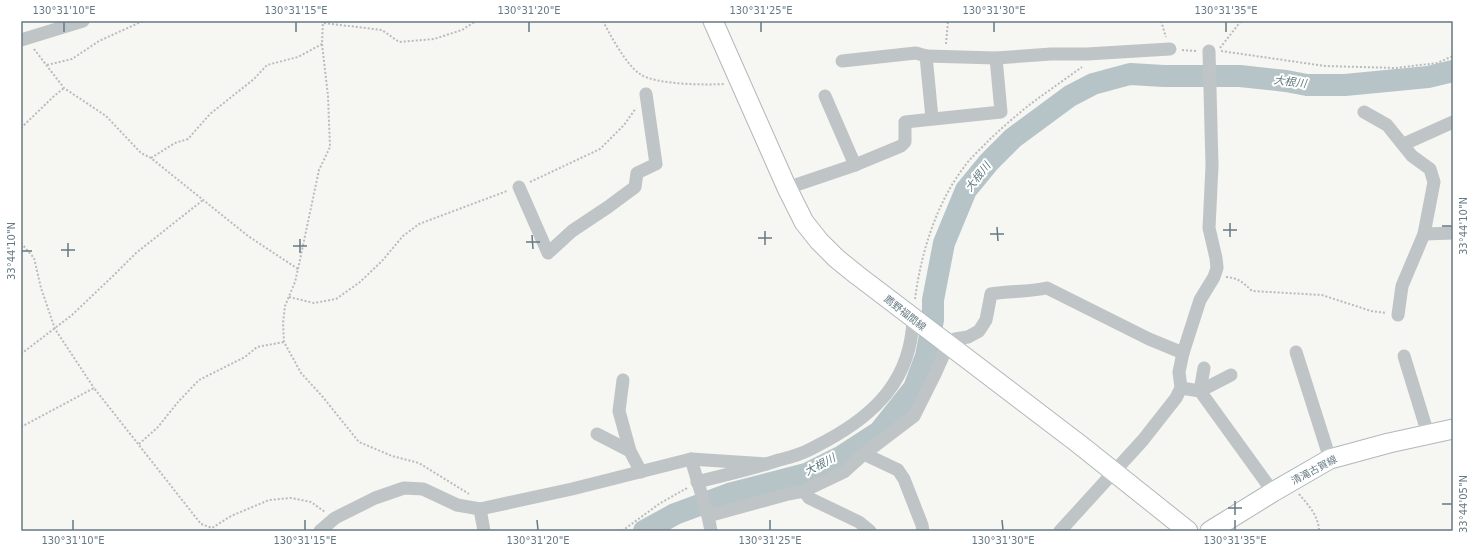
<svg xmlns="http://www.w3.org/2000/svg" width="1474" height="552" viewBox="0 0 1474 552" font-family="'DejaVu Sans','Noto Sans JP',sans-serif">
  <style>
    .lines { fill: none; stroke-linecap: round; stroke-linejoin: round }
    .river { stroke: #b6c4c7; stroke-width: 22 }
    .secondary-casing { stroke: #b1b8bb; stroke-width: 21 }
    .path { stroke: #b9bcbe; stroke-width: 2; stroke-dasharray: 2 2; stroke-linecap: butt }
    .street { stroke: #bfc4c7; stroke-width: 13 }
    .secondary { stroke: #fff; stroke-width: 19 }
    .ticks { fill: none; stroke: #657984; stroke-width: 1.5 }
    .labels { text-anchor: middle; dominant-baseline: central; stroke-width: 4; stroke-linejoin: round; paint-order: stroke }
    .street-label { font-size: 10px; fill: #657984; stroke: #fff }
    .water-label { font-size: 11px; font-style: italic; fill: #607b80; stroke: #fff }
    .neatline { fill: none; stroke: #657984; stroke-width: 1.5 }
    .ticks-label { font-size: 10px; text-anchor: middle; fill: #657984 }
  </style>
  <rect width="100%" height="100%" fill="#f6f6f2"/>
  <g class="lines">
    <path class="river" d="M644 531 675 514 729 494 806 474 842 456 879 432 914 388 926 356 933 320V300L944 243 966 190 989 162 1013 138 1070 96 1093 84 1130 74 1164 76H1240L1286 81 1307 85H1345L1428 77 1453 71"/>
    <g class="secondary-casing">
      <g id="secondary">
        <path d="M713 21 787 188 804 222 819 241 836 258 857 275 1079 444 1188 531"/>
        <path d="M1210 531 1273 492 1330 459 1389 443 1453 429"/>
      </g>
    </g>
    <g class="path">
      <path d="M603 21C610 35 627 66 640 74 656 85 705 85 725 84"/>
      <path d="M1161 21 1166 37"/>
      <path d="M324 23 382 30 399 42 434 39 462 30 476 21"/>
      <path d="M946 44 948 21"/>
      <path d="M1220 48 1241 21"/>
      <path d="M34 49 64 88 106 116 141 153 151 158 248 236 298 269 295 282 285 306 283 323 284 342 301 373 322 396 359 442 392 456 419 463 469 494"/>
      <path d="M1182 50 1197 51"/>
      <path d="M1221 51 1325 66 1396 68 1437 63 1453 56"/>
      <path d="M47 65 72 59 99 41 143 21"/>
      <path d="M21 128 53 97 64 88"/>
      <path d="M151 158 175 143 188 139 210 114 254 79 267 65 298 57 322 44"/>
      <path d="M530 182 600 149 624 125 636 108"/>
      <path d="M21 243 34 258 41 288 55 329 94 388"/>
      <path d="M298 269 319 170 330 147 328 96 322 44 323 21"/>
      <path d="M1226 277C1238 278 1243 282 1252 291L1322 295 1371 311 1386 313"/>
      <path d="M289 297 314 303 336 299 360 282 382 261 403 236 419 224 507 191"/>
      <path d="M915 299C921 253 936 204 964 167 971 157 981 149 989 140 1005 125 1022 110 1040 97 1054 87 1068 77 1082 67"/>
      <path d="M21 354 72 315 115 274 136 253 203 200"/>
      <path d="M21 427 94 388 201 524 212 528 231 516 269 500 291 498 311 502 325 512"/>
      <path d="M139 444 158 427 178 402 199 380 245 357 257 347 284 342"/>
      <path d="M1299 494C1308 505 1319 516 1319 531"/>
      <path d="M622 531 659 504 687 488"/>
    </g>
    <g class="street">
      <path d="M21 40 83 21"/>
      <path d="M842 61 916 53 926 56"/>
      <path d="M825 96 855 165"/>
      <path d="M1364 112 1387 125 1412 156 1430 169 1434 182 1424 234 1402 286 1398 315"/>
      <path d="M932 118 926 56 996 58 1051 54H1087L1170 49"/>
      <path d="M1404 144 1453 122"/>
      <path d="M519 187 548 253 572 231 608 207 635 187 637 173 656 164 646 94"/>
      <path d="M787 188 855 165 901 146 905 142V122L1001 112 996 58"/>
      <path d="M1424 234 1453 233"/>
      <path d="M1296 352 1330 459"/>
      <path d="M1404 356 1428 434"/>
      <path d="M623 380 619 411 630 451 641 472"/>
      <path d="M1181 388 1200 391 1273 492"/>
      <path d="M1200 391 1231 375"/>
      <path d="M1200 391 1204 368"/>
      <path d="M597 434 630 451"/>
      <path d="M864 454 898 470 904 479 922 525 923 531"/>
      <path d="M691 459 708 516 711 531"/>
      <path d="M697 482C724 475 752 469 779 460 786 458 795 456 802 453 810 450 818 445 826 441 876 414 911 379 913 319"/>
      <path d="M804 491 809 498 859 522 870 531"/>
      <path d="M480 509 484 531"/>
      <path d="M708 516 788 494 804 491 844 472 864 454 914 416 935 374 948 345 955 339 968 337 979 331 986 320 991 294C1010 291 1028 292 1047 288L1149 339 1183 353"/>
      <path d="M320 531 335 518 375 498 404 488 423 489 457 505 480 509 572 489 691 459 766 464"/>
      <path d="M1060 531 1143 440 1176 398 1181 388 1179 372 1183 353 1200 300 1214 277 1217 268 1216 258 1209 228 1212 166 1209 51"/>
    </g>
    <use href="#secondary" class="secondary"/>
  </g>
  <path class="ticks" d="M64 22V32M296 22V32M529 22V32M761 22V32M994 22V32M1226 22V32M1230 223V237M1442 226H1452M997 227 998 241M1223 230H1237M765 231V245M990 234H1004M532 235 533 249M758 238H772M300 239V253M526 242H540M68 243V257M293 246H307M61 250H75M22 251H32M1235 501V515M1442 504H1452M1228 508H1242M73 520V530M305 520V530M537 520 538 530M770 520V530M1002 520 1003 530M1235 520V530"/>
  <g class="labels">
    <g class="street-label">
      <text transform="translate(905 313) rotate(38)">薦野福間線</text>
      <text transform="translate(1314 470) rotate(-28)">清滝古賀線</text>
    </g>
    <g class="water-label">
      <text transform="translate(1290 82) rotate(7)">大根川</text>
      <text transform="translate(978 177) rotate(-52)">大根川</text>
      <text transform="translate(820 465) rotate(-28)">大根川</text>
    </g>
  </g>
  <rect width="1474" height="552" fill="none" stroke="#ffffff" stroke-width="44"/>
  <rect x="22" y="22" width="1430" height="508" class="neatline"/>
  <g class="ticks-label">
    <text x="64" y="14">130°31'10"E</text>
    <text x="296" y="14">130°31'15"E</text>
    <text x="529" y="14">130°31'20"E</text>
    <text x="761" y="14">130°31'25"E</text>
    <text x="994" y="14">130°31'30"E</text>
    <text x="1226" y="14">130°31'35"E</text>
    <text transform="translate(1463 226) rotate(-90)" y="4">33°44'10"N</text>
    <text transform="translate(11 251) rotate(-90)" y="4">33°44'10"N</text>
    <text transform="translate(1463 504) rotate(-90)" y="4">33°44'05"N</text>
    <text x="73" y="544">130°31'10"E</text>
    <text x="305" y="544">130°31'15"E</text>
    <text x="538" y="544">130°31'20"E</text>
    <text x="770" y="544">130°31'25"E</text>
    <text x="1003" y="544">130°31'30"E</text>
    <text x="1235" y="544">130°31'35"E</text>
  </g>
</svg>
